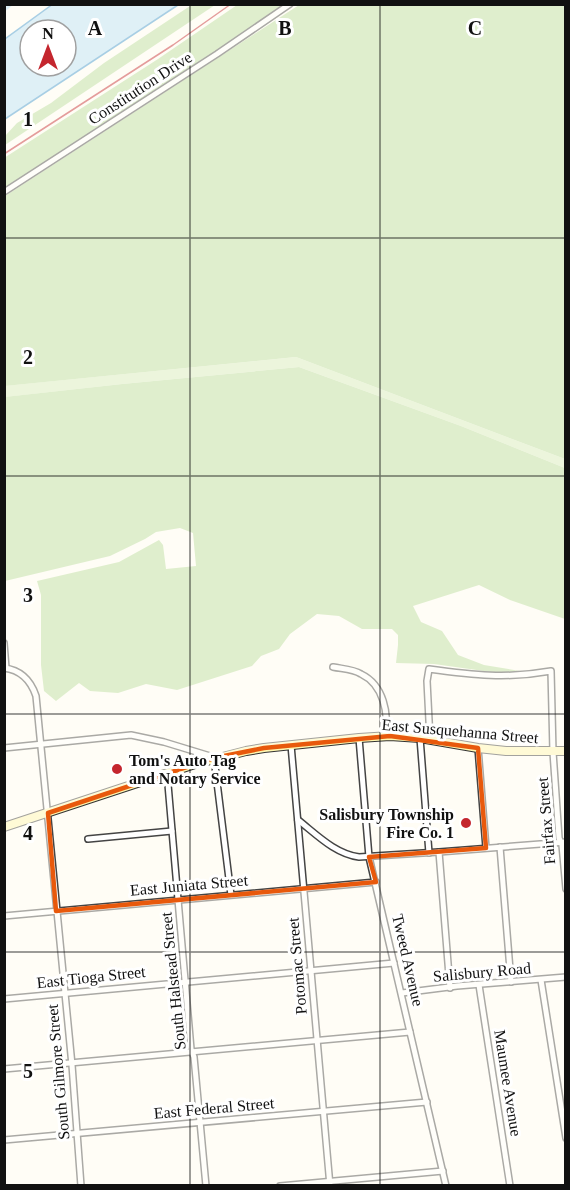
<svg xmlns="http://www.w3.org/2000/svg" width="570" height="1190" viewBox="0 0 570 1190" font-family="Georgia,serif">
  <style>
    .green { fill: #d5ebbd }
    .forest { fill: #b9dc9c }
    .water { fill: #b9e0f7; stroke: #3f96cf; stroke-width: 1.5; fill-rule: evenodd }
    .lines { fill: none; stroke-linecap: round; stroke-linejoin: round }
    .canal { stroke: #b9e0f7; stroke-width: 5 }
    .minor-casing { stroke: #444; stroke-width: 8 }
    .secondary-casing { stroke: #333; stroke-width: 10 }
    .minor { stroke: #fff; stroke-width: 5 }
    .secondary { stroke: #fff6b0; stroke-width: 8 }
    .rail { stroke: #c4262e; stroke-width: 1.5 }
    .marked { fill: none; stroke: #e8590c; stroke-width: 4.5; stroke-linejoin: round }
    .grid { fill: none; stroke: #111; stroke-width: 1.5; stroke-opacity: 0.55 }
    .poi-dot { fill: #c4262e; stroke: #fff; stroke-width: 2 }
    .labels { text-anchor: middle; dominant-baseline: central; stroke-width: 6; stroke-linejoin: round; paint-order: stroke }
    .street-label { font-size: 16px; fill: #111; stroke: #fff }
    .poi-label { font-size: 16px; font-weight: bold; fill: #111; stroke: #fff; text-anchor: start }
    .grid-label { font-size: 20px; text-anchor: middle; font-weight: bold; fill: #111; stroke: #fff; stroke-width: 6; stroke-linejoin: round; paint-order: stroke }
  </style>
  <rect width="100%" height="100%" fill="#fffdf5"/>
  <path class="green" d="M296 357 565 459V468L461 426 299 367 122 384 5 397 4 386Z"/>
  <g class="forest">
    <path d="M193 4 215 5 5 145V136L17 123 51 103 104 63Z"/>
    <path d="M237 5H286L5 189 4 158 158 59Z"/>
    <path d="M299 5H565V459L296 357 5 386V196Z"/>
    <path d="M299 367 461 426 565 468V619L510 600 479 585 413 606 421 622 442 631 458 655 484 665 520 671 505 674 434 664 396 663 398 645V635L392 629H362L339 616 317 614 290 634 279 649 261 656 252 666 177 690 146 684 118 693 90 691 79 683 56 701 44 691 41 665V595L37 581 119 562 159 540 163 545 166 569 196 566 193 533 180 528 156 532 145 539 110 556 5 581 4 397 122 384Z"/>
  </g>
  <path class="water" d="M53 4H178V5L5 119V39ZM30 30H66V66H30Z"/>
  <g class="lines">
    <path class="canal" d="M4 9 10 4"/>
    <g class="minor-casing">
      <g id="minor">
        <path d="M4 192 217 54 290 4"/>
        <path d="M4 643 6 668"/>
        <path d="M333 667C343 669 353 669 361 674 384 685 389 714 385 736"/>
        <path d="M4 668C21 670 31 681 36 696L72 1065 81 1186"/>
        <path d="M359 738 369 857 446 1186"/>
        <path d="M420 738 429 853"/>
        <path d="M430 740 427 681 429 669C473 675 507 679 551 671L553 752 559 838 562 845 566 889"/>
        <path d="M291 745 330 1186"/>
        <path d="M4 748 131 735 164 742 210 756 214 758 231 895"/>
        <path d="M478 748 486 848"/>
        <path d="M167 773 191 1049 194 1057 206 1186"/>
        <path d="M298 820C316 834 335 854 359 857L439 852 566 842"/>
        <path d="M88 839 172 831"/>
        <path d="M500 847 511 982"/>
        <path d="M439 852 450 988"/>
        <path d="M4 916 376 882"/>
        <path d="M541 980 566 1138"/>
        <path d="M479 985 510 1186"/>
        <path d="M402 993 457 986 566 977"/>
        <path d="M4 999 394 963"/>
        <path d="M4 1069 410 1032"/>
        <path d="M4 1140 427 1102"/>
        <path d="M280 1186 443 1171"/>
      </g>
    </g>
    <g class="secondary-casing">
      <path id="secondary" d="M4 827 195 764 246 751 264 748 359 738 390 736 420 738 478 748 506 751H566"/>
    </g>
    <use href="#minor" class="minor"/>
    <use href="#secondary" class="secondary"/>
    <path class="rail" d="M4 154 173 45 231 4"/>
  </g>
  <path d="M0 0H570V1190H0ZM390 736 478 748 486 848 369 857 376 882 56 911 48 813 214 758 264 748Z" fill="#fffdf5" fill-opacity=".55" fill-rule="evenodd"/>
  <path class="marked" d="M390 736 478 748 486 848 369 857 376 882 56 911 48 813 214 758 264 748Z"/>
  <path class="grid" d="M190 4V1186M380 4V1186M4 238H566M4 476H566M4 714H566M4 952H566"/>
  <g class="poi-dot">
    <circle cx="117" cy="769" r="6"/>
    <circle cx="466" cy="823" r="6"/>
  </g>
  <g class="labels">
    <g class="street-label">
      <text transform="translate(140 88) rotate(-33)">Constitution Drive</text>
      <text transform="translate(460 731) rotate(5)">East Susquehanna Street</text>
      <text transform="translate(546 821) rotate(-95)">Fairfax Street</text>
      <text transform="translate(189 885) rotate(-5)">East Juniata Street</text>
      <text transform="translate(408 960) rotate(77)">Tweed Avenue</text>
      <text transform="translate(297 966) rotate(-95)">Potomac Street</text>
      <text transform="translate(482 972) rotate(-5)">Salisbury Road</text>
      <text transform="translate(91 977) rotate(-6)">East Tioga Street</text>
      <text transform="translate(173 981) rotate(-96)">South Halstead Street</text>
      <text transform="translate(58 1072) rotate(-95)">South Gilmore Street</text>
      <text transform="translate(508 1083) rotate(81)">Maumee Avenue</text>
      <text transform="translate(214 1108) rotate(-5)">East Federal Street</text>
    </g>
    <g class="poi-label">
      <text x="129" y="760">Tom's Auto Tag<tspan x="129" dy="18">and Notary Service</tspan></text>
      <text x="454" y="814" text-anchor="end">Salisbury Township<tspan x="454" dy="18">Fire Co. 1</tspan></text>
    </g>
  </g>
  <g class="grid-label">
    <text x="95" y="35">A</text>
    <text x="285" y="35">B</text>
    <text x="475" y="35">C</text>
    <text x="28" y="126">1</text>
    <text x="28" y="364">2</text>
    <text x="28" y="602">3</text>
    <text x="28" y="840">4</text>
    <text x="28" y="1078">5</text>
  </g>
  <rect width="570" height="1190" fill="none" stroke="#111111" stroke-width="12"/>
  <g transform="translate(48 48)"><circle r="28" fill="#ffffff" stroke="#a0a0a0" stroke-width="1.5"/>
  <path d="M0-4.5L10 22L0 15L-10 22Z" fill="#c4262e"/>
  <text y="-9" font-size="16" font-weight="bold" text-anchor="middle" fill="#111111">N</text>
  </g>
</svg>
